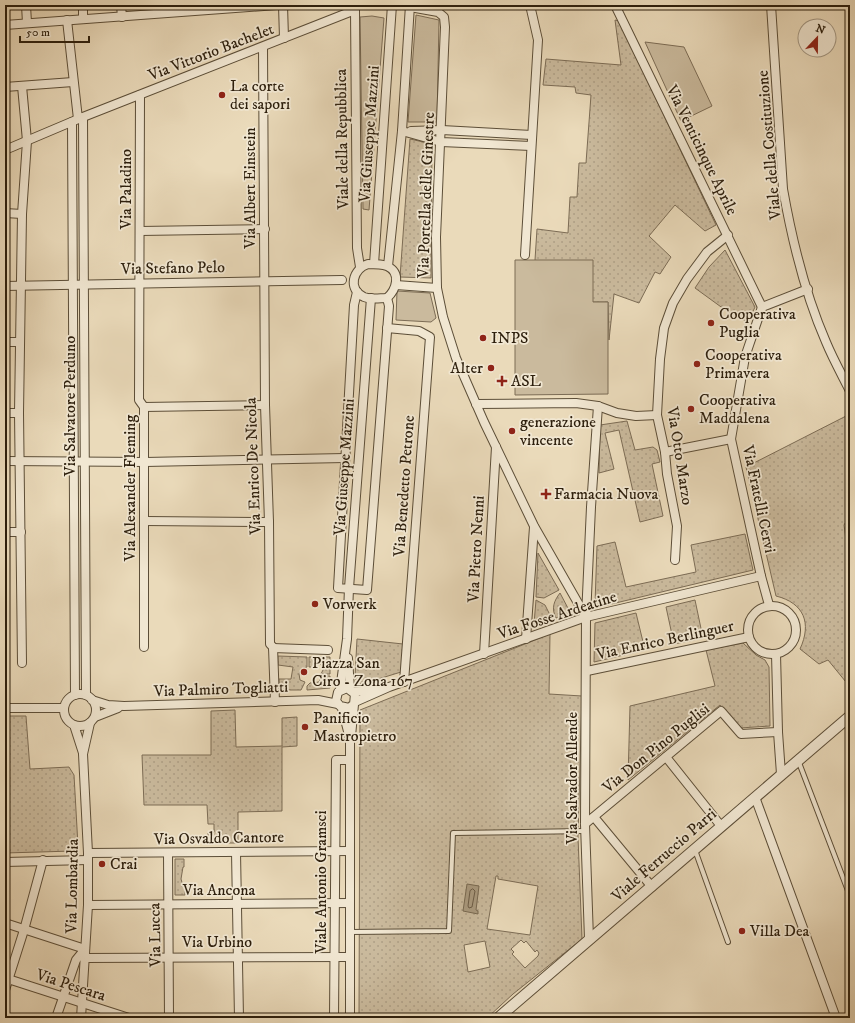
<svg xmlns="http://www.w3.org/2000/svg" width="855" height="1023" viewBox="0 0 855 1023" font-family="'IM FELL DW Pica',serif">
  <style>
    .grass { fill: url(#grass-dots); stroke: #7c6c55; fill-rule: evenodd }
    .park { fill: #caba9d; stroke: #7c6c55 }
    .water { fill: #aa9a7f; stroke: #786951 }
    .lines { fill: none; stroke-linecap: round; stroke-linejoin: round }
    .shore { stroke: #6c5c46; stroke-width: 1 }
    .service-casing { stroke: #5c4e38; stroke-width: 6 }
    .minor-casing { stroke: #5c4e38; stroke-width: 10 }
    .tertiary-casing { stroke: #5c4e38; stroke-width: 12 }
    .service { stroke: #f1e7d2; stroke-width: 4 }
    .minor { stroke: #f1e7d2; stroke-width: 8 }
    .tertiary { stroke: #f1e7d2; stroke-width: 10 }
    .poi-dot { fill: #8f2418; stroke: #f1e7d2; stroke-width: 1.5 }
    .labels { text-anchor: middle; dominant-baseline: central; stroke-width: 3.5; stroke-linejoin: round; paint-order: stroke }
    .street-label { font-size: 16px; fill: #2d1f0d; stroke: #f1e7d2 }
    .poi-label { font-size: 16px; fill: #2d1f0d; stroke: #f1e7d2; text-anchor: start }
  </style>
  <defs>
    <pattern id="grass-dots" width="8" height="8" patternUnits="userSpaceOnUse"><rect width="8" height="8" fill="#caba9d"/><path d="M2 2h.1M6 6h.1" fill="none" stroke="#ae9f86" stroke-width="1.8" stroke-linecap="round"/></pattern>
  </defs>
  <rect width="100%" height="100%" fill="#eadaba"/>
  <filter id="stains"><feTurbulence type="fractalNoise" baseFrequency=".005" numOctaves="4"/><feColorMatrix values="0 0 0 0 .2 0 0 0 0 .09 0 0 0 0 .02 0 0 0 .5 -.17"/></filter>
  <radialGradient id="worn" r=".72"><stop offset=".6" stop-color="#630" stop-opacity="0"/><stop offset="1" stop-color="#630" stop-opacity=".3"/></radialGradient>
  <g class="grass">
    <path d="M615 20 619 21 716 225 705 231 675 205 649 236 671 257 660 274 655 272 639 303 614 294 609 340 608 302H593L535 260 537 229 568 233 570 197H577L579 163H586L591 95 576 93 575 87 543 85 546 59 621 65Z"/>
    <path d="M410 139 432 144 431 278 400 277Z"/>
    <path d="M725 250 755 307 748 322 728 312 695 288 709 267Z"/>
    <path d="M850 414V515L844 525 847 547 850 550V687L828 660 819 664 800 649C812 623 804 603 776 596L746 467Z"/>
    <path d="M627 421 635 450 653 447 657 450 660 462 652 464 663 516 640 522 619 430 605 433 614 469 599 473 600 425Z"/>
    <path d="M745 534 753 570 599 607 595 604 597 546 615 542 626 587 696 572 691 545Z"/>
    <path d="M538 553 559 590 544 598 536 597Z"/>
    <path d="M560 593 570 612 556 618C551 608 554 601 560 593Z"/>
    <path d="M536 600 545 605 552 619 534 624Z"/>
    <path d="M695 600 703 638 674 644 666 607Z"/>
    <path d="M636 613 645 650 594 662 595 623Z"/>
    <path d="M550 634 549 694 582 696 578 837 582 939 513 994 487 1018H359L360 710ZM496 876H498V879L538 886 530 935 487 929ZM521 940 524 943 526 941 535 952 537 950 539 953 538 956 525 968 512 954 514 952 511 949ZM485 941 490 967 468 972 464 945Z"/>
    <path d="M357 639 403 644 401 672 362 684 357 682 355 677Z"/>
    <path d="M743 643 756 655 765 660 769 667 770 726 740 728 720 705 628 780 630 706 715 686 706 650Z"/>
    <path d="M278 656 307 657V667L301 669 299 674 300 680 305 682 301 690H279V679H291L293 667 278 665Z"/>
    <path d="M309 657H330V674H321L324 668 319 663 315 667H309Z"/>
    <path d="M321 676H330V688L307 690V686L310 683 319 682Z"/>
    <path d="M235 710 236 747 282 746V718L297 717V746L282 747V811L238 812V843H208V833L214 832V824H208L207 805H144L142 755H211V711Z"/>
    <path d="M5 716H26L30 769 69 767 74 775 78 846 73 851 5 853Z"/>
    <path d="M175 859H184V867H183L181 879 183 886 185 887V895H175Z"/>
  </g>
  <g class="park">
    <path d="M416 15 439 20 437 122H408Z"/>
    <path d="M372 16 384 18 369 210 363 209 360 17Z"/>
    <path d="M645 42 684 47 712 106 681 121Z"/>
    <path d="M515 260H593V302H608V394L515 395Z"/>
    <path d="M397 291 430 293 436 318 431 322 396 320Z"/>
  </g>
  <path class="water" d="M467 884 479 886 476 910 478 911V914L463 911Z"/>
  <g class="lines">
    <path class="shore" d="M473 889 475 891 472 907 469 908 468 906 470 891Z"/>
    <g class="service-casing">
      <g id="service">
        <path d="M798 760 850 896"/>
        <path d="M695 850 728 942"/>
        <path d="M350 932 449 931 453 833 585 831"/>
      </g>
    </g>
    <g class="minor-casing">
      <g id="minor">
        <path d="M26 5 27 23"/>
        <path d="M83 5V19"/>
        <path d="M121 5 122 17"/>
        <path d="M283 5 284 38"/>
        <path d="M615 5 762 307"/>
        <path d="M771 5 783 189C792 240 805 294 826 342 833 359 842 375 850 391"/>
        <path d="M410 7 438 12 444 17 445 27 436 237 437 288 443 317 456 358 484 422 534 526 586 617"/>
        <path d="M355 10 357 248 360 267"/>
        <path d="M67 20 78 119"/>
        <path d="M5 25 277 5"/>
        <path d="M263 47 265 405 269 522 270 644 273 647 275 702"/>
        <path d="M5 87 73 82"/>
        <path d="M140 95 139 400 144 407V647"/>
        <path d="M83 117 86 695"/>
        <path d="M72 122 75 695"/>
        <path d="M402 131 441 142 531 146"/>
        <path d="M411 131 442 130 532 135"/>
        <path d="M5 150 83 117 355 10"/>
        <path d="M5 213 22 214"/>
        <path d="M140 231 265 229"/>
        <path d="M525 255 538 40 530 5"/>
        <path d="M368 264C374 264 382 264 387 266 402 273 396 290 387 298 380 298 371 300 364 297 347 289 353 269 368 264Z"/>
        <path d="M374 264 392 5"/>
        <path d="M388 266 402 131 410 5"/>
        <path d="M396 285 437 288"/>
        <path d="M5 286 342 280"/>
        <path d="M357 292 354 305 338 588 367 590 389 306 387 298"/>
        <path d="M387 328 419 331 430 337 404 682"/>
        <path d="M5 342H20"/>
        <path d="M476 404 576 403 598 406 617 413 636 416 657 415"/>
        <path d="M144 407 265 405"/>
        <path d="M5 413H19"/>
        <path d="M665 452 731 439"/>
        <path d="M5 461 145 462 345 458"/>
        <path d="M145 521 269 522"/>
        <path d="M5 532H21"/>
        <path d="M675 560 677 526 667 474 665 452 657 415 660 359 664 328 673 303 687 279 707 252 728 235"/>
        <path d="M769 605 761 576 731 439 745 357 762 307 808 289"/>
        <circle cx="772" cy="630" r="24"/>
        <path d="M526 639 534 527"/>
        <path d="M273 648 328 650"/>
        <path d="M484 654 496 447"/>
        <path d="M776 654 778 732 781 774"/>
        <path d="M348 658 350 689"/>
        <path d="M22 663 19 413 22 214 27 141 22 86"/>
        <path d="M587 671 749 637"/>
        <path d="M340 690 347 639 349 588 371 298"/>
        <path d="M354 692 378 689"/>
        <circle cx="80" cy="710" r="16"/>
        <path d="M92 700 108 705 124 706 318 700 338 704"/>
        <path d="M355 702 389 687 586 617 761 576"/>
        <path d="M5 708H63"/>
        <path d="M342 708 350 739V1018"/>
        <path d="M95 717 118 708"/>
        <path d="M74 725 83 753"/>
        <path d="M351 736 355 694 347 688 338 692 336 701 340 706 349 708 354 704"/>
        <path d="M666 757 721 826"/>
        <path d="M755 797 836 1018"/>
        <path d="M594 817 652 887"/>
        <path d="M585 824 721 711 741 734 778 732"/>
        <path d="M236 852 239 1018"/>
        <path d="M88 853 349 851"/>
        <path d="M168 853 169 1018"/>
        <path d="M5 862 88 860"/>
        <path d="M88 905 350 903"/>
        <path d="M5 923 85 949 76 960 56 1018"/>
        <path d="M589 939 585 824 586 617 591 507 598 406"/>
        <path d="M85 958 350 957"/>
        <path d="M5 978 129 1018"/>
        <path d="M5 990 24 930 43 860"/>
        <path d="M81 1018 88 905V853L83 754 90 723"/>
        <path d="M334 1018 336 760H350"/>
      </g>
    </g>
    <g class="tertiary-casing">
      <path id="tertiary" d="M498 1018 850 716"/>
    </g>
    <use href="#service" class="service"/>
    <use href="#minor" class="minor"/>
    <use href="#tertiary" class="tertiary"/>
  </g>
  <g class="poi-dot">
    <circle cx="222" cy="95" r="4"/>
    <circle cx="711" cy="323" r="4"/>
    <circle cx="483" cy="338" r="4"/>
    <circle cx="697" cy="364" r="4"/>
    <circle cx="491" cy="368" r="4"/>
    <path d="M500 375h4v4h4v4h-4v4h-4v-4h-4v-4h4z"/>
    <circle cx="691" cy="409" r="4"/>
    <circle cx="512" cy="431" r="4"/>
    <path d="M544 488h4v4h4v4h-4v4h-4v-4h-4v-4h4z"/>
    <circle cx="315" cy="604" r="4"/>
    <circle cx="304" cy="672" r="4"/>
    <circle cx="305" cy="727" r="4"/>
    <circle cx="102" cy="864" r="4"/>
    <circle cx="742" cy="931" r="4"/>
  </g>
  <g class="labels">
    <g class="street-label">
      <text transform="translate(211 52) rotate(-21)">Via Vittorio Bachelet</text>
      <text transform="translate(369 134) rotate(-86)">Via Giuseppe Mazzini</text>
      <text transform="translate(342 139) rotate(-91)">Viale della Repubblica</text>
      <text transform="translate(769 145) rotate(-95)">Viale della Costituzione</text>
      <text transform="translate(702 150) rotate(64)">Via Venticinque Aprile</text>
      <text transform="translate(250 188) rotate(-90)">Via Albert Einstein</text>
      <text transform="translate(126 189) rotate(-90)">Via Paladino</text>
      <text transform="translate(426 195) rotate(-88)">Via Portella delle Ginestre</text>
      <text transform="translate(173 268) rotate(-1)">Via Stefano Pelo</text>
      <text transform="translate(70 406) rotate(-90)">Via Salvatore Perduno</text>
      <text transform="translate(680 456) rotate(81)">Via Otto Marzo</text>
      <text transform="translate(253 466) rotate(-92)">Via Enrico De Nicola</text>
      <text transform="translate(344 467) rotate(-86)">Via Giuseppe Mazzini</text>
      <text transform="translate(404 486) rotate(-86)">Via Benedetto Petrone</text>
      <text transform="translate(130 488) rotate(-90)">Via Alexander Fleming</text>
      <text transform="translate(759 499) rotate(78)">Via Fratelli Cervi</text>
      <text transform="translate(476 549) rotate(-87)">Via Pietro Nenni</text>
      <text transform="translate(557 615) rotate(-18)">Via Fosse Ardeatine</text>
      <text transform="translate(665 640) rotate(-12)">Via Enrico Berlinguer</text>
      <text transform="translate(221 689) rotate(-2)">Via Palmiro Togliatti</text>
      <text transform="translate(656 748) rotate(-39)">Via Don Pino Puglisi</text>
      <text transform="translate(572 778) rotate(-90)">Via Salvador Allende</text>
      <text transform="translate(219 838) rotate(-1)">Via Osvaldo Cantore</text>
      <text transform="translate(664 855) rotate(-41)">Viale Ferruccio Parri</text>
      <text transform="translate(321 882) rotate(-90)">Viale Antonio Gramsci</text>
      <text transform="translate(72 886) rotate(-89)">Via Lombardia</text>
      <text x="219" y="890">Via Ancona</text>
      <text transform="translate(155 935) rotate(-91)">Via Lucca</text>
      <text x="217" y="942">Via Urbino</text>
      <text transform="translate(71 985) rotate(18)">Via Pescara</text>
    </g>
    <g class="poi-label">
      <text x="230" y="86">La corte<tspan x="230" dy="18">dei sapori</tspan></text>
      <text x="719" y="314">Cooperativa<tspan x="719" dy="18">Puglia</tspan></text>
      <text x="491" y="338">INPS</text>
      <text x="705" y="355">Cooperativa<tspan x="705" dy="18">Primavera</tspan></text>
      <text x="483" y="368" text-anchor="end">Alter</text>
      <text x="511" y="381">ASL</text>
      <text x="699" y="400">Cooperativa<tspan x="699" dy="18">Maddalena</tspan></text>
      <text x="520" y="422">generazione<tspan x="520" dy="18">vincente</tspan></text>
      <text x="554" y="494">Farmacia Nuova</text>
      <text x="323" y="604">Vorwerk</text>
      <text x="312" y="663">Piazza San<tspan x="312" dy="18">Ciro - Zona 167</tspan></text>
      <text x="313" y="718">Panificio<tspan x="313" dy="18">Mastropietro</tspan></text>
      <text x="110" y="864">Crai</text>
      <text x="750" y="931">Villa Dea</text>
    </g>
  </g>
  <rect width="855" height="1023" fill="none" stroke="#eadaba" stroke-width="20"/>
  <rect x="6" y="6" width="843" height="1011" fill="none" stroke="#2d1f0d" stroke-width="2"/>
  <rect x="10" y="10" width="835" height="1003" fill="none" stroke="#2d1f0d"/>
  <g transform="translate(817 38) rotate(22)"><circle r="19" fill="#f1e7d2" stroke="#a39783"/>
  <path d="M0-3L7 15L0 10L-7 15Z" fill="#8f2418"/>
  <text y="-6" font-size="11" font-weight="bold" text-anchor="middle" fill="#2d1f0d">N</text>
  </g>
  <path d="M20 36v6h69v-6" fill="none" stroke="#2d1f0d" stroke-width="2"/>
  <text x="26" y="36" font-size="12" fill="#2d1f0d" stroke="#f1e7d2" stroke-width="3" paint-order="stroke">50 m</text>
  <rect width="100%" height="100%" filter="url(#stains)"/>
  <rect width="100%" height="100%" fill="url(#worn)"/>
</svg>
